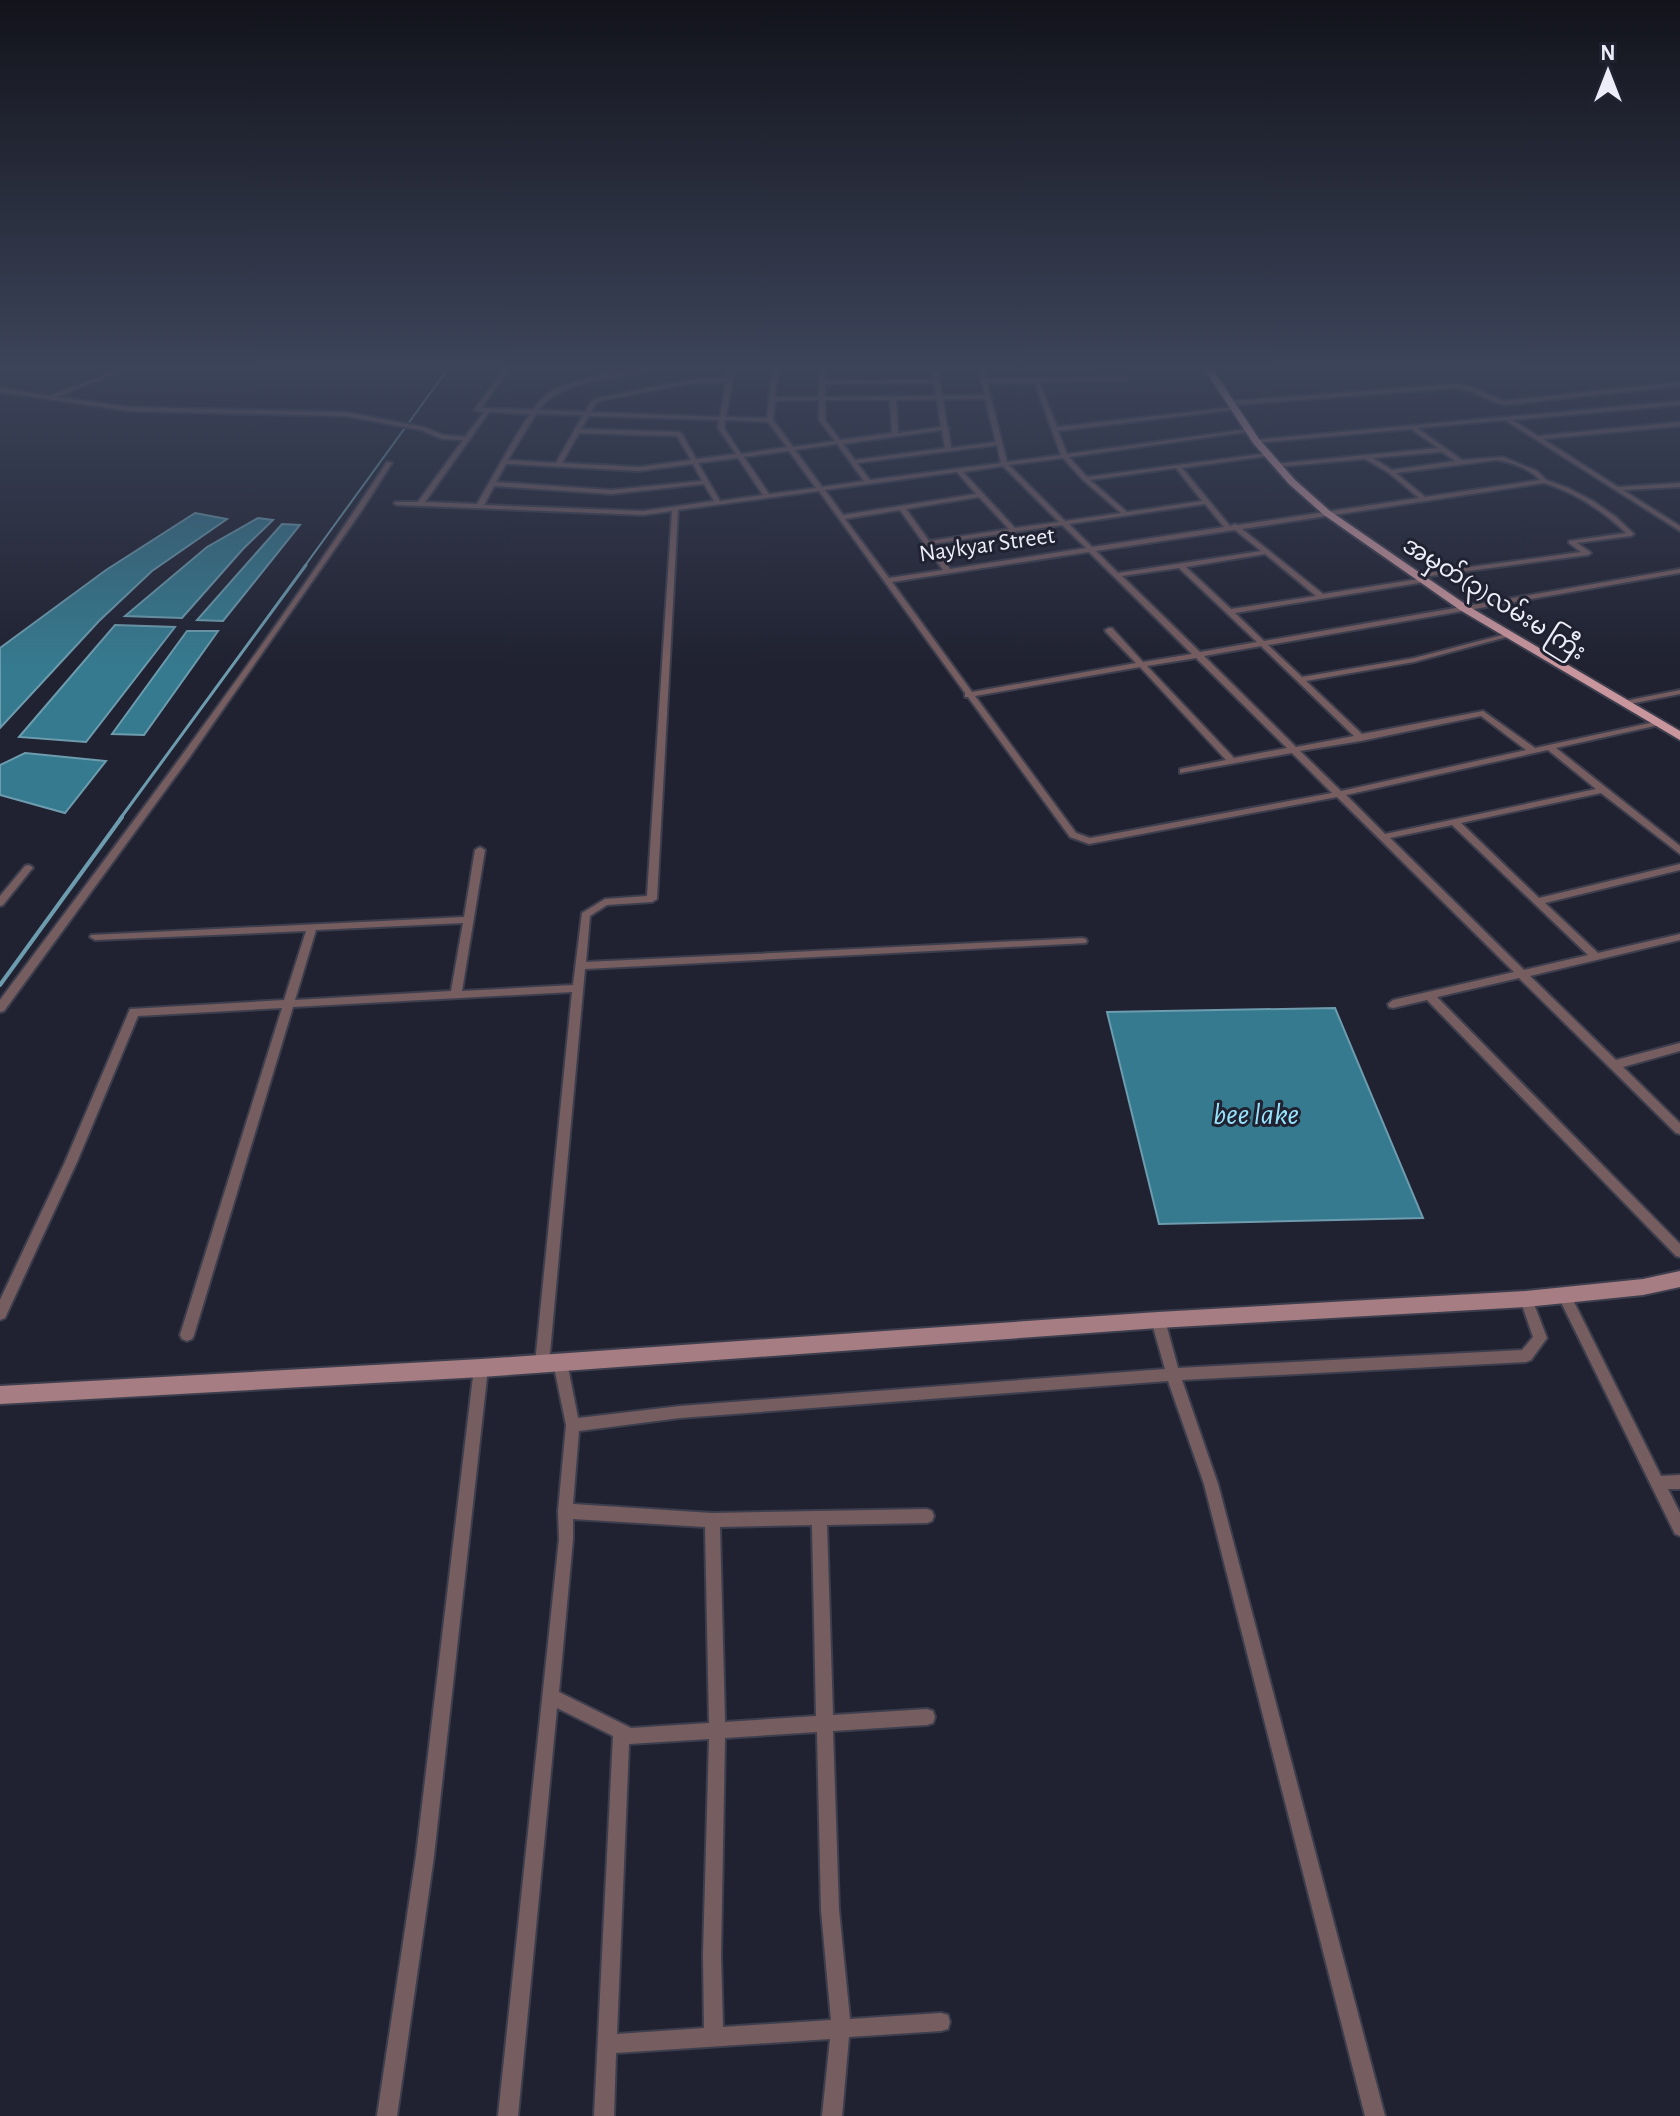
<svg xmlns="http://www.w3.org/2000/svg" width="1680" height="2116" viewBox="0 0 1680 2116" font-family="'Alegreya Sans','Noto Sans Myanmar',sans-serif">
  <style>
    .water { fill: #367a8f; stroke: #6d9cae; stroke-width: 2 }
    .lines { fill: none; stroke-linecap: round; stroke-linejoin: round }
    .stream-far2 { stroke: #6d9cae; stroke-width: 2 }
    .stream-far1 { stroke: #6d9cae; stroke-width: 3 }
    .stream { stroke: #6d9cae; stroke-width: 4 }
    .street-casing { stroke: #3d3e4d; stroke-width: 4 }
    .secondary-casing { stroke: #3d3e4d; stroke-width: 4 }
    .primary-casing { stroke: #3d3e4d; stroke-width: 4 }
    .street { fill: #765d60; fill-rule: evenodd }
    .secondary { fill: #a57d82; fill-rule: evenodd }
    .primary { fill: #ca969d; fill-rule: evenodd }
    .labels { text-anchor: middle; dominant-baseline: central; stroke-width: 6; stroke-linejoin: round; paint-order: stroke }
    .far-street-label { font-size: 24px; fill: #ecedf8; stroke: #202231 }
    .water-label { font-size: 30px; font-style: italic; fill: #95e3fc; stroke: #202231 }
  </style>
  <rect width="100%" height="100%" fill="#202231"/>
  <g class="water">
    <path d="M195 513 227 519 152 571 99 621 0 728V648L106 570Z"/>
    <path d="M258 518 273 520 243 549 182 618 125 616 207 547Z"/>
    <path d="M282 524 300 525 223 621 197 620Z"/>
    <path d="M115 625 175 627 86 742 19 737Z"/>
    <path d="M187 631H218L144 735 112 734Z"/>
    <path d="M25 753 106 761 65 813 0 795V765Z"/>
    <path d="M1335 1008 1423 1218 1159 1224 1107 1012Z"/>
  </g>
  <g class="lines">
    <path class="stream-far2" d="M304 567 447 370"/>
    <path class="stream-far1" d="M120 819 306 565"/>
    <path class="stream" d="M0 985 122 817"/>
    <g class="street-casing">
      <g id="street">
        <path d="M116 370H124L56 397 129 407 345 412 423 427 443 435 465 437 484 412 474 410 504 370H509L481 408 533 410C536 405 540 400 545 396 565 379 625 370 650 370 611 383 568 375 538 410L585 412 592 401 599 398 694 379 727 378 728 370H734L726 417 767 418 772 370H778L775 397H819V370H825V380L934 379 932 370H938L942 396 985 395 978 370H984L986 379 1127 377 1129 380 1039 382 1057 427 1236 407 1239 409 1058 431 1067 454 1250 429 1253 431 1069 457 1087 477 1269 453V455L1267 456 1182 468 1230 526 1235 524 1238 525 1419 498 1389 473 1365 459 1276 467 1274 466V464L1438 448 1411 429 1256 443 1254 442V440L1680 401V405L1512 420 1538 436 1680 422V426L1543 439 1618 487 1680 483V487L1623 490 1680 526V531L1505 420 1417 428 1462 460 1503 457 1537 471 1546 480 1568 488 1593 501 1616 517 1634 534 1631 536 1577 543 1590 552 1591 553 1588 555 1415 578 1414 576 1418 574 1581 552 1569 543V541L1626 533C1603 511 1574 492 1544 483L1242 529 1323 594 1425 578 1429 580 1425 582 1235 613 1264 641 1680 569V573L1268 645 1302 677 1414 658 1510 633 1514 635 1414 662 1306 681 1362 734 1483 711 1535 748 1659 721 1663 723 1659 725 1556 748 1680 846V854L1601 793 1461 823 1539 898 1680 864V870L1545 903 1598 953 1680 934V940L1530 976 1616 1060 1680 1043V1051L1623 1067 1680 1123V1134L1676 1133 1519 978 1437 997 1680 1244V1257L1676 1256 1427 1000 1393 1008 1389 1007 1388 1004 1393 1000 1514 972 1337 797 1089 844 1070 837 968 697H965V693L819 491 678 510 657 899 652 902 607 905 590 916 586 962 1082 938 1086 939 1087 941 1086 943 585 969 549 1364 547 1368 542 1370 537 1368 535 1364 572 992 293 1007 194 1335 192 1339 187 1341 182 1339 180 1335 282 1008 138 1016 77 1162 5 1318 0 1320V1300L65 1162 130 1009 284 1000 306 931 95 940 90 937 91 935 464 917 475 850 480 847 485 850 462 991 573 985 582 913 605 899 647 896 672 511 643 515 397 505 394 503 395 502H418L463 440 442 439 421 430 345 416 129 411 0 392V388L50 396ZM726 382 720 417 591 412 596 403 603 400 694 383ZM1034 382 1061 455 1007 462 987 383ZM934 383 936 396 825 397V384ZM937 399 941 427 898 433 896 400ZM943 399H985L996 442 951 448 948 429 949 428 947 427ZM819 400V420L835 441 793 447 773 420 775 401ZM825 400H890L892 433 840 440 825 420ZM489 412 530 414 517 434 477 504 425 502ZM536 414 583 415 556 463 508 460ZM589 416 719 420 718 428 736 454 696 459 682 434 679 432 581 429ZM725 420 768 422 787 447 741 454 724 428ZM942 430 945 448 855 460 843 444ZM579 433 677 436 691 460 639 467 562 463ZM837 444 864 481 822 487 795 450ZM997 445 1001 463 870 480 857 463ZM789 451 816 488 769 494 744 457ZM1442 452 1455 461 1392 470 1373 458ZM738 458 763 495 720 501 698 463ZM1063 458 1083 480 1121 513 1065 521 1009 465ZM1497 460C1511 462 1530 469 1540 480L1425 497 1396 473ZM506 464 639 471 693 464 702 481 611 490 496 482ZM1003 466 1059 522 1015 528 963 472ZM1176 468 1202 501 1127 512 1090 480ZM957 472 976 494 843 515 825 490ZM704 484 714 501 643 511 484 505 494 486 611 494ZM979 497 1009 529 929 541 906 509ZM1205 504 1224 527 1092 547 1069 524ZM900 510 943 570 889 578 845 519ZM1062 525 1086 548 950 569 932 544ZM1235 530 1261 551 1118 573 1096 551ZM1089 552 1192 654 1143 662 1112 628H1109L1105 630 1106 632 1136 663 972 692 892 582ZM1265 554 1316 596 1231 609 1186 567ZM1179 568 1257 642 1200 652 1122 576ZM1261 646 1354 736 1296 747 1204 656ZM1196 658 1287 748 1234 758 1147 666ZM1140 667 1226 760 1180 769V773L1292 753 1332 793 1090 838 1076 833 975 696ZM1481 716 1526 750 1341 791 1300 751 1361 741ZM1548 750 1596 789 1385 834 1346 795ZM1452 825 1588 955 1524 970 1390 838ZM463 923 451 991 295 1000 316 930Z"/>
        <path d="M1680 382V386L1504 405C1487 401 1474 390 1457 388L1232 405 1229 403 1232 401 1457 384 1472 387 1504 401Z"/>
        <path d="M387 462 392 463 362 510 189 758 4 1011 0 1012V1000C132 823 266 647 387 462Z"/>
        <path d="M1680 690V694L1625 705 1621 703 1625 701Z"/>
        <path d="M28 865 31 866 33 868 31 870 3 905 0 906V896L25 866Z"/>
        <path d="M1564 1290 1569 1292 1661 1476 1680 1475V1489H1668L1680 1513V1536L1675 1534 1558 1296 1559 1292Z"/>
        <path d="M1526 1293 1531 1295 1532 1299 1547 1338 1531 1360 1526 1362 1182 1380 1218 1484 1385 2116H1365L1204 1484 1168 1381 680 1418 579 1431 573 1504 712 1513 927 1509 932 1511 934 1516 932 1521 927 1523 827 1525 833 1715 927 1709 933 1711 935 1717 933 1723 927 1725 833 1731 839 1910 850 2019 941 2013 948 2015 950 2022 948 2029 941 2031 849 2037 842 2116H822L830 2039 616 2053 614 2116H594L613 1736 557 1708 518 2116H498L559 1539 558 1511 566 1425 553 1362 555 1358 560 1356 565 1358 567 1362 578 1418 680 1406 1165 1369 1151 1320 1153 1316 1158 1314 1163 1316 1165 1320 1178 1368 1522 1350 1533 1337 1520 1299 1521 1295ZM573 1519 705 1527 709 1723 631 1728 559 1692 573 1539ZM812 1525 816 1716 725 1722 720 1527ZM817 1732 821 1910 831 2020 723 2027 721 1955 725 1738ZM709 1739 703 1955 704 2028 617 2034 629 1744Z"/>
        <path d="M481 1362 486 1364 488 1368 434 1856 397 2116H377L416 1856 474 1368 476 1364Z"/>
      </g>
    </g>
    <g class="secondary-casing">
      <path id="secondary" d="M1680 1271V1287L1643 1295 1526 1307 1158 1328 481 1377 0 1404V1386L481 1359 1158 1312 1526 1291 1643 1279Z"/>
    </g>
    <g class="primary-casing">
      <path id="primary" d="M1205 370H1213L1259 439 1295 480 1330 511 1468 606 1680 731V740L1460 610 1324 515 1289 484 1253 443Z"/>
    </g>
    <use href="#street" class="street"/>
    <use href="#secondary" class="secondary"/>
    <use href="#primary" class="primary"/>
  </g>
  <linearGradient id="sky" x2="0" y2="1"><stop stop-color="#12131b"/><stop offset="0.55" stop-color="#3c445a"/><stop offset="1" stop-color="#3c445a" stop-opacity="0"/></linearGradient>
  <rect width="1680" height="667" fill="url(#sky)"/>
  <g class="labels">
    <g class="far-street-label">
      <text transform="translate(987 545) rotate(-8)">Naykyar Street</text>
      <text transform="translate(1494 599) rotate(32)">အမှတ်(၃)လမ်းမ ကြီး</text>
    </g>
    <g class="water-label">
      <text x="1256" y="1115">bee lake</text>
    </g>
  </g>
  <g transform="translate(1608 72)" stroke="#202231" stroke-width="6" paint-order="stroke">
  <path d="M0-6L14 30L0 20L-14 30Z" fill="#ecedf8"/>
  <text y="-12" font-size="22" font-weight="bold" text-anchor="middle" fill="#ecedf8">N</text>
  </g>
</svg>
